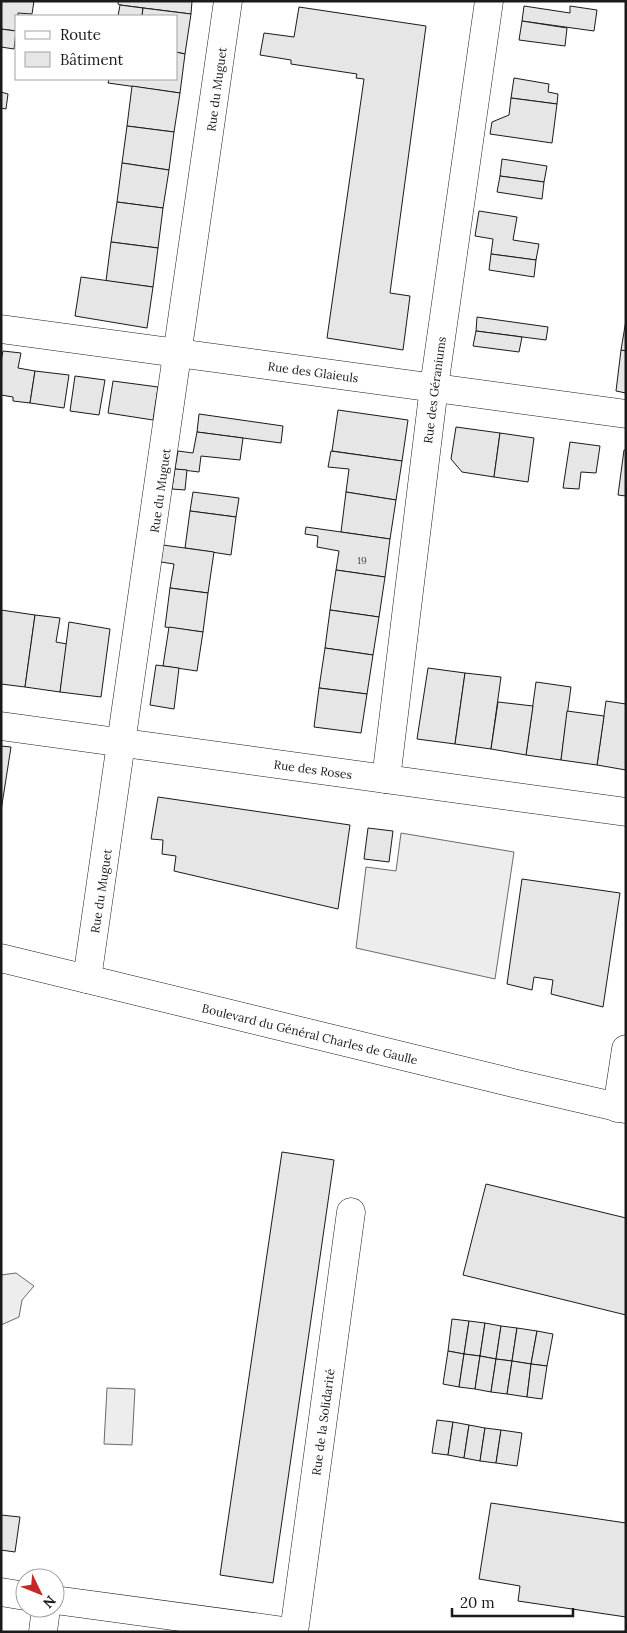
<svg xmlns="http://www.w3.org/2000/svg" width="627" height="1633" viewBox="0 0 627 1633" font-family="Lora,serif">
  <style>
    .built { fill: #ededed; stroke: #6a6a6a }
    .building { fill: #e6e6e6; stroke: #1a1a1a }
    .lines { fill: none; stroke-linecap: round; stroke-linejoin: round }
    .minor-casing { stroke: #1a1a1a; stroke-width: 29 }
    .major-casing { stroke: #1a1a1a; stroke-width: 29 }
    .minor { stroke: #fff; stroke-width: 28 }
    .major { stroke: #fff; stroke-width: 28 }
    .labels { text-anchor: middle; dominant-baseline: central; stroke-width: 4; stroke-linejoin: round; paint-order: stroke }
    .number-label { font-size: 10px; fill: #4d4d4d }
    .street-label { font-size: 12px; fill: #1a1a1a; stroke: #fff }
  </style>
  <rect width="100%" height="100%" fill="#fff"/>
  <g class="built">
    <path d="M401 833 514 852 495 979 356 948 366 867 396 871Z"/>
    <path d="M16 1273 34 1286 22 1300 19 1317 1 1325V1275Z"/>
    <path d="M107 1388 135 1389 132 1445 104 1444Z"/>
  </g>
  <g class="building">
    <path d="M1 1H34L32 14 18 13V16H16V31L1 29Z"/>
    <path d="M118 1H192L191 14 120 5 118 4Z"/>
    <path d="M120 5 143 8 142 16H118Z"/>
    <path d="M524 6 570 13V6L597 10 594 31 522 21Z"/>
    <path d="M299 7 426 26 390 293 410 296 403 350 327 338 364 79 356 78 357 74 291 64V60L260 55 264 33 294 37Z"/>
    <path d="M143 8 191 14 185 54 176 52V16H142Z"/>
    <path d="M522 21 567 28 565 46 519 40Z"/>
    <path d="M1 29 16 31 14 49 1 47Z"/>
    <path d="M176 52 185 54 180 93 108 83 109 79H176Z"/>
    <path d="M514 78 549 84 548 92 558 94 557 104 511 98Z"/>
    <path d="M132 86 180 93 174 132 127 126Z"/>
    <path d="M1 92 8 94 6 109 1 108Z"/>
    <path d="M511 98 557 104 552 143 490 134 492 122 509 115Z"/>
    <path d="M127 126 174 132 169 170 122 163Z"/>
    <path d="M502 159 547 166 544 182 500 176Z"/>
    <path d="M122 163 169 170 163 208 117 202Z"/>
    <path d="M500 176 544 182 542 199 497 192Z"/>
    <path d="M117 202 163 208 158 248 111 242Z"/>
    <path d="M479 211 517 217 513 240 539 244 536 260 491 254 493 239 475 236Z"/>
    <path d="M111 242 158 248 153 287 106 281Z"/>
    <path d="M491 254 536 260 534 277 489 270Z"/>
    <path d="M81 277 153 287 147 328 75 316Z"/>
    <path d="M477 317 548 327 546 340 476 331Z"/>
    <path d="M626 320V351L621 350Z"/>
    <path d="M476 331 522 337 519 352 473 346Z"/>
    <path d="M621 350 626 351V393L616 391Z"/>
    <path d="M3 351 21 353 18 368 35 371 30 403 13 401V397L1 395V361Z"/>
    <path d="M35 371 69 375 64 408 30 403Z"/>
    <path d="M75 376 105 380 99 415 70 411Z"/>
    <path d="M113 381 158 387 153 420 108 413Z"/>
    <path d="M338 410 408 420 402 461 332 451Z"/>
    <path d="M199 414 283 426 281 443 197 432Z"/>
    <path d="M456 427 500 433 494 477 462 472 451 459Z"/>
    <path d="M197 432 243 438 240 460 201 456 199 472 175 469 178 451 193 453Z"/>
    <path d="M500 433 534 438 528 482 494 477Z"/>
    <path d="M570 442 600 446 596 473 581 472 579 489 563 488Z"/>
    <path d="M624 450H626V496L618 495Z"/>
    <path d="M331 451 402 461 396 500 346 492 349 469 328 467Z"/>
    <path d="M175 469 187 470 185 490 172 489Z"/>
    <path d="M193 492 239 498 236 517 190 511Z"/>
    <path d="M346 492 396 500 390 539 341 532Z"/>
    <path d="M190 511 236 517 231 555 185 548Z"/>
    <path d="M306 527 390 539 385 577 336 570 339 551 317 547 318 536 305 534Z"/>
    <path d="M163 545 214 552 208 593 170 588 174 564 161 562Z"/>
    <path d="M336 570 385 577 379 617 330 610Z"/>
    <path d="M170 588 208 593 203 632 165 627Z"/>
    <path d="M1 610 35 615 25 687 1 684Z"/>
    <path d="M330 610 379 617 373 655 325 648Z"/>
    <path d="M35 615 60 618 56 642 67 644 60 692 25 687Z"/>
    <path d="M69 622 110 629 101 697 60 692Z"/>
    <path d="M169 627 203 632 197 671 163 666Z"/>
    <path d="M325 648 373 655 367 694 319 688Z"/>
    <path d="M156 665 179 668 174 709 150 705Z"/>
    <path d="M428 668 465 673 455 744 417 739Z"/>
    <path d="M465 673 501 677 491 749 455 744Z"/>
    <path d="M536 682 571 687 561 760 526 755Z"/>
    <path d="M319 688 367 694 361 733 314 727Z"/>
    <path d="M606 701 626 704V770L597 765Z"/>
    <path d="M498 702 533 706 526 755 491 749Z"/>
    <path d="M567 711 604 716 597 765 561 760Z"/>
    <path d="M1 746 11 747 1 811Z"/>
    <path d="M158 797 350 825 338 909 174 871 176 856 162 854 163 840 151 839Z"/>
    <path d="M368 828 393 831 389 862 364 859Z"/>
    <path d="M522 879 620 893 603 1007 551 994 553 980 534 977 532 990 507 984Z"/>
    <path d="M282 1152 334 1160 273 1583 220 1575Z"/>
    <path d="M486 1184 626 1218V1315L463 1275Z"/>
    <path d="M452 1319 469 1321 464 1354 448 1351Z"/>
    <path d="M469 1321 485 1323 480 1356 464 1354Z"/>
    <path d="M485 1323 501 1326 496 1359 480 1356Z"/>
    <path d="M501 1326 517 1328 512 1361 496 1359Z"/>
    <path d="M517 1328 537 1331 531 1364 512 1361Z"/>
    <path d="M537 1331 553 1334 547 1366 531 1364Z"/>
    <path d="M448 1351 464 1354 459 1387 443 1384Z"/>
    <path d="M464 1354 480 1356 475 1389 459 1387Z"/>
    <path d="M480 1356 496 1359 491 1392 475 1389Z"/>
    <path d="M496 1359 512 1361 507 1394 491 1392Z"/>
    <path d="M512 1361 531 1364 527 1397 507 1394Z"/>
    <path d="M531 1364 547 1366 542 1399 527 1397Z"/>
    <path d="M437 1420 453 1422 448 1455 432 1453Z"/>
    <path d="M453 1422 469 1425 464 1458 448 1455Z"/>
    <path d="M469 1425 485 1428 480 1461 464 1458Z"/>
    <path d="M485 1428 501 1430 496 1463 480 1461Z"/>
    <path d="M501 1430 522 1433 517 1466 496 1463Z"/>
    <path d="M491 1503 626 1523V1617L518 1601 520 1586 479 1579Z"/>
    <path d="M1 1515 20 1517 15 1552 1 1550Z"/>
  </g>
  <g class="lines">
    <g class="minor-casing">
      <g id="minor">
        <path id="s1" d="M1 329 626 414"/>
        <path id="s2" d="M1 726 626 812"/>
        <path id="s3" d="M386 779 434 387 489 1"/>
        <path id="s4" d="M87 979C137 653 184 327 228 1"/>
        <path d="M617 1108 626 1049"/>
        <path d="M1 1592 25 1596"/>
        <path d="M55 1600 291 1632"/>
        <path d="M43 1632 46 1608"/>
        <path id="s5" d="M294 1632 351 1212"/>
      </g>
    </g>
    <g class="major-casing">
      <g id="major">
        <path id="s6" d="M1 958 513 1083 626 1109"/>
      </g>
    </g>
    <use href="#minor" class="minor"/>
    <use href="#major" class="major"/>
  </g>
  <g class="labels">
    <g class="number-label">
      <text x="362" y="560">19</text>
    </g>
    <g class="street-label">
      <text stroke="none"><textPath href="#s4" startOffset="899">Rue du Muguet</textPath></text>
      <text stroke="none"><textPath href="#s1" startOffset="315">Rue des Glaieuls</textPath></text>
      <text stroke="none"><textPath href="#s3" startOffset="392">Rue des Géraniums</textPath></text>
      <text stroke="none"><textPath href="#s4" startOffset="494">Rue du Muguet</textPath></text>
      <text stroke="none"><textPath href="#s2" startOffset="315">Rue des Roses</textPath></text>
      <text stroke="none"><textPath href="#s4" startOffset="89">Rue du Muguet</textPath></text>
      <text stroke="none"><textPath href="#s6" startOffset="318">Boulevard du Général Charles de Gaulle</textPath></text>
      <text stroke="none"><textPath href="#s5" startOffset="212">Rue de la Solidarité</textPath></text>
    </g>
  </g>
  <rect width="627" height="1633" fill="none" stroke="#1a1a1a" stroke-width="5"/>
  <rect x="15" y="15" width="162" height="65" fill="#ffffff" stroke="#a3a3a3"/>
  <rect x="25" y="31" width="25" height="8" fill="#ffffff" stroke="#a3a3a3"/>
  <text x="60" y="40" font-size="15" fill="#1a1a1a">Route</text>
  <rect x="25" y="52" width="25" height="15" fill="#e6e6e6" stroke="#a3a3a3"/>
  <text x="60" y="65" font-size="15" fill="#1a1a1a">Bâtiment</text>
  <g transform="translate(40 1593) rotate(133)"><circle r="24" fill="#ffffff" stroke="#a3a3a3"/>
  <path d="M0-4L9 19L0 12L-9 19Z" fill="#c62828"/>
  <text y="-8" font-size="14" font-weight="bold" text-anchor="middle" fill="#1a1a1a">N</text>
  </g>
  <path d="M452 1608v8h121v-8" fill="none" stroke="#1a1a1a" stroke-width="2.5"/>
  <text x="460" y="1608" font-size="15" fill="#1a1a1a" stroke="#ffffff" stroke-width="4" paint-order="stroke">20 m</text>
</svg>
